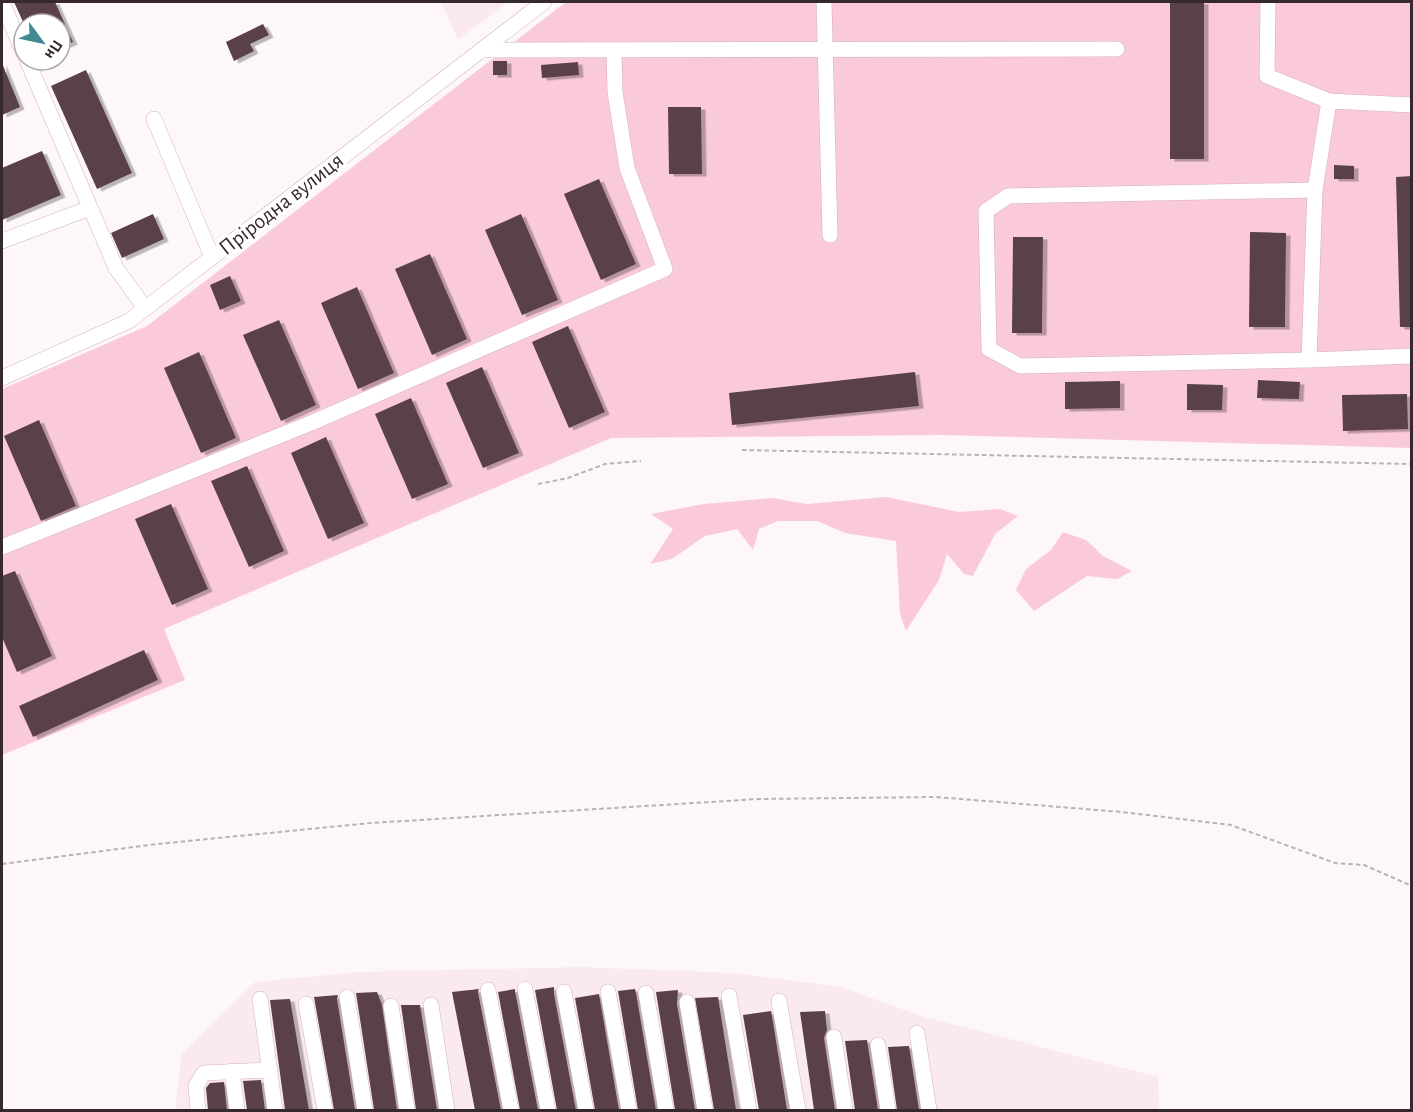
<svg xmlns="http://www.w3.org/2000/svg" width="1413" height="1112" viewBox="0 0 1413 1112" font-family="'Alegreya Sans',sans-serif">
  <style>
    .built { fill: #fae9ee }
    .green { fill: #facad9 }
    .building { fill: #5a3f48; filter: url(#shadow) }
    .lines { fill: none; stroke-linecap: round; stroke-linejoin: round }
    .minor-casing { stroke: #d2b1bb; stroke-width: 16 }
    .path { stroke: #bab1b4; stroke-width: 2; stroke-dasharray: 4.5 3; stroke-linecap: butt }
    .minor { stroke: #fff; stroke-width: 15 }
    .labels { text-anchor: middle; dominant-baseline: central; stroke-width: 6; stroke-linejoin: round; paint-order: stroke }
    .street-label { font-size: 22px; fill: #35292d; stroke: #fff }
  </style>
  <defs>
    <filter id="shadow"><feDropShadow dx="4.5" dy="2.5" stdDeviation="0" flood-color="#0004"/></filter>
  </defs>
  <rect width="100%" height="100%" fill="#fef7f9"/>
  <g class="built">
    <path d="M441 2H508L458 40Z"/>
    <path d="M580 967 734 973 841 987 924 1017 1158 1077 1159 1110H175L182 1054 255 982 359 972Z"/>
  </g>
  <g class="green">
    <path d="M566 2H1411V448L942 435 611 438 164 629 185 680 2 755V389L147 326Z"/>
    <path d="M886 497 959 512 1000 509 1018 516 995 534 973 576 964 574 947 554 939 580 906 631 900 614 896 541 845 533 817 521H778L759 529 753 550 737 529 705 536 672 559 650 564 673 529 651 514 704 504 772 498 807 504Z"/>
    <path d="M1063 532 1086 540 1103 556 1132 571 1117 579 1087 576 1034 611 1016 590 1026 569 1051 550Z"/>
  </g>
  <g class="building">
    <path d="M14 2H55L73 42 60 48V24H24Z"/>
    <rect x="1170" y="2" width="34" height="157"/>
    <path d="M263 24 269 35 250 44 254 51 234 61 226 42Z"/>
    <rect x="493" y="61" width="14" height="14"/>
    <path d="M578 62 579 75 542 78 541 65Z"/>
    <path d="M2 63 20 107 2 115Z"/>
    <path d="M86 70 132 173 97 189 51 86Z"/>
    <path d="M668 107H701L702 174H669Z"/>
    <path d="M42 151 61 195 2 220V168Z"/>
    <path d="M1334 165 1354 166V179H1334Z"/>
    <path d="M1412 176V327H1400L1396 177Z"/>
    <path d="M599 179 636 264 601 280 564 194Z"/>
    <path d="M153 214 164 239 122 258 111 233Z"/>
    <path d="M521 214 558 300 522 315 485 230Z"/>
    <path d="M1250 232 1286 233 1285 327H1249Z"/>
    <path d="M1013 237H1043L1042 333H1012Z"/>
    <path d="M430 254 467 339 432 355 395 269Z"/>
    <path d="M230 276 241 301 220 310 210 285Z"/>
    <path d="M357 287 394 373 358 389 321 303Z"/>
    <path d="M279 320 316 405 281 421 243 335Z"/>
    <path d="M568 326 605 412 569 428 532 342Z"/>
    <path d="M199 352 236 438 201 453 164 368Z"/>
    <path d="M482 367 519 453 483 468 446 383Z"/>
    <path d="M915 372 919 406 732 425 729 393Z"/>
    <path d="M1258 380 1300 382 1299 399 1257 398Z"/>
    <path d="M1120 381V408L1065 409V382Z"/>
    <path d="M1187 384 1223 385 1222 410H1187Z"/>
    <path d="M1407 394 1408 429 1343 431 1342 395Z"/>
    <path d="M411 398 448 484 412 499 375 414Z"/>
    <path d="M39 420 76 506 41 521 4 436Z"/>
    <path d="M326 437 364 523 328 539 291 453Z"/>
    <path d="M247 466 284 551 249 567 211 481Z"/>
    <path d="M171 504 208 589 172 605 135 519Z"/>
    <path d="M15 571 52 656 17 672 2 637V576Z"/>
    <path d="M144 650 158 680 33 737 19 706Z"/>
    <path d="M554 987V994L576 1110H557L535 990Z"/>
    <path d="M479 989 478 992 501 1110H475L452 992Z"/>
    <path d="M515 989V991L538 1110H520L498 992Z"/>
    <path d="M635 989 636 993 656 1110H638L618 991Z"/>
    <path d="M678 990 677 1004 695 1110H675L656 992Z"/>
    <path d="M377 992 382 1005 397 1110H374L356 993Z"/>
    <path d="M599 994 619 1110H595L575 998Z"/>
    <path d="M338 995 337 999 355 1110H334L314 997Z"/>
    <path d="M718 997 736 1110H714L695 998Z"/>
    <path d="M290 999 309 1110H285L270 1000Z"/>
    <path d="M401 1005H420L437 1110H416Z"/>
    <path d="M771 1011 773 1022 787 1110H759L743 1015Z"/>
    <path d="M825 1011 827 1030 824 1038 835 1110H814L800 1012Z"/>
    <path d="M867 1040 878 1110H855L845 1041Z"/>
    <path d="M909 1046 919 1110H897L888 1047Z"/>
    <path d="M261 1080 265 1110H247L243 1081Z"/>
    <path d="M224 1082 227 1110H208L206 1088 210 1083Z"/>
  </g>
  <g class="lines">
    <g class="minor-casing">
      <g id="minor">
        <path d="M2 2 24 54"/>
        <path d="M824 2 830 235"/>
        <path d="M1268 2 1267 76 1329 101"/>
        <path d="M481 50 1117 49"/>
        <path d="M27 60 116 268 145 308"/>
        <path d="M154 119 212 257"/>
        <path d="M1315 190 1309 360 1412 356"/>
        <path d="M2 241 90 208"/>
        <path d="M1309 360 1020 366 989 349 986 211 1008 196 1315 190 1329 101 1412 105"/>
        <path d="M2 378 129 321 544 2"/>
        <path d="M2 547 311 423 665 269 627 168 615 92 614 51"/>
        <path d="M525 989 548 1110"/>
        <path d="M488 990 511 1110"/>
        <path d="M564 992 586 1110"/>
        <path d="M608 992 629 1110"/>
        <path d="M646 993 666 1110"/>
        <path d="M729 996 749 1110"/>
        <path d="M347 997 365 1110"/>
        <path d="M260 999 275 1110"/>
        <path d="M779 1001 798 1110"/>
        <path d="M687 1002 705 1110"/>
        <path d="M306 1004 325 1110"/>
        <path d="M431 1005 447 1110"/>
        <path d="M391 1006 407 1110"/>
        <path d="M917 1033 929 1110"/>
        <path d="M834 1037 845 1110"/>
        <path d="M878 1045 888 1110"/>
        <path d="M232 1071 237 1110"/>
        <path d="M198 1110 196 1086 204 1073 269 1070"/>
      </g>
    </g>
    <g class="path">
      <path d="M742 450 1412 464"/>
      <path d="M538 484 568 478 605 464 641 461"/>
      <path d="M2 864 157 844 371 823 759 799 936 797 1122 812 1231 825 1335 863 1364 865 1412 886"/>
    </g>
    <use href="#minor" class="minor"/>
  </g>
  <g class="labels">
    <g class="street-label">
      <text transform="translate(281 204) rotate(-38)">Пріродна вулиця</text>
    </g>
  </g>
  <rect width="1413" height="1112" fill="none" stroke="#35292d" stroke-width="6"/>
  <g transform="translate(42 42) rotate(123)"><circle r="28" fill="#ffffff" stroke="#aea9ab" stroke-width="1.5"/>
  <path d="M0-4.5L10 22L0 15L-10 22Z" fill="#428991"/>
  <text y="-9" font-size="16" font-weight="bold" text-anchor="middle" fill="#35292d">Пн</text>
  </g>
</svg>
